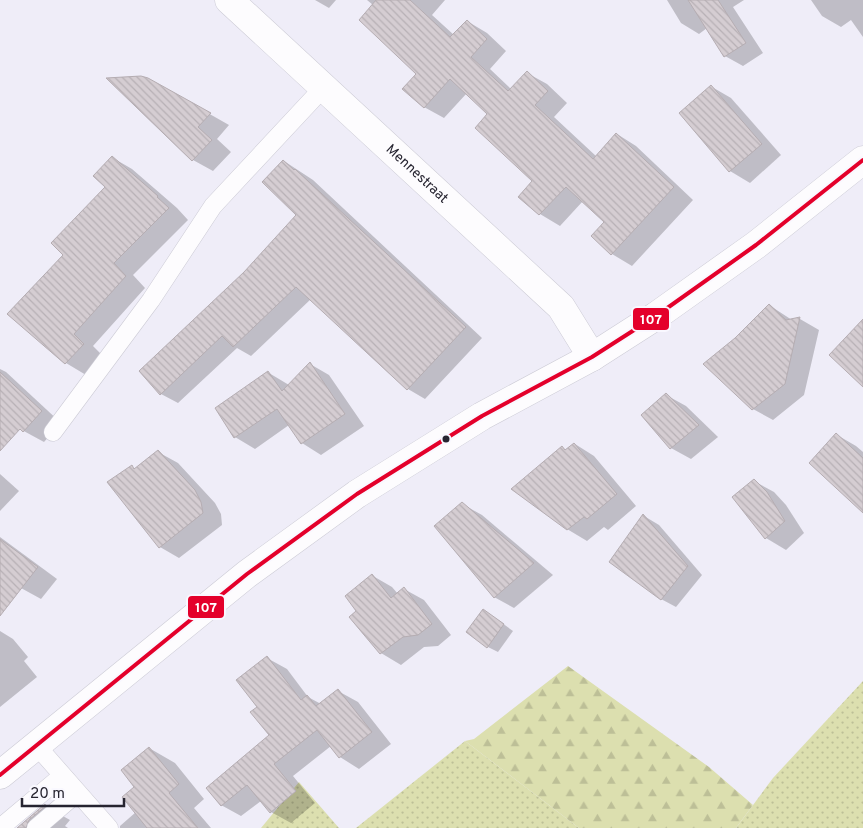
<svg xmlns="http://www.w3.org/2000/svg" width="863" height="828" viewBox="0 0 863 828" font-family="Overpass,sans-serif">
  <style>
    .grass { fill: url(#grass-dots) }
    .forest { fill: url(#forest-firs) }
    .shadow { fill: #0003 }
    .building { fill: url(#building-back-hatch); stroke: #b5adb2 }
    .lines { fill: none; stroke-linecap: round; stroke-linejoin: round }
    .lane-casing { stroke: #cccbd5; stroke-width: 19 }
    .street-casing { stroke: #cccbd5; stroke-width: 29 }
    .secondary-casing { stroke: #cccbd5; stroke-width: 29 }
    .lane { stroke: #fdfcfe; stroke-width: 18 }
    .street { stroke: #fdfcfe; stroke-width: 28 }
    .secondary { stroke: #fdfcfe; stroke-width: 28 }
    .bus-1-casing { stroke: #f9f8ff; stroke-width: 8 }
    .bus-1 { stroke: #e4002b; stroke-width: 4 }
    .bus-dot { fill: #262430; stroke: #f9f8ff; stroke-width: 2 }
    .labels { text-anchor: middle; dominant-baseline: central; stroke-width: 4.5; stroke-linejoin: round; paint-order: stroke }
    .street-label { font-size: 14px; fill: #262430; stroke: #f9f8ff }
    .line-badge { stroke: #f9f8ff; stroke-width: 2 }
    .badge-label { font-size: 14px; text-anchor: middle; font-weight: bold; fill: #fff }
  </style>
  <defs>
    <pattern id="grass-dots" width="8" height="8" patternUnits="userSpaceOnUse" patternTransform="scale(1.25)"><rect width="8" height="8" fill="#dcdfaf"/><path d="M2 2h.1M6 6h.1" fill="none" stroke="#bdbf97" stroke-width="1.8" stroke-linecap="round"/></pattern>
    <pattern id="forest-firs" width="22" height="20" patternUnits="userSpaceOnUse" patternTransform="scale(1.25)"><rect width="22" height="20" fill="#dcdfaf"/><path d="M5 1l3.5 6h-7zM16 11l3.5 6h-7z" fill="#bdbf97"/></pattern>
    <pattern id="building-back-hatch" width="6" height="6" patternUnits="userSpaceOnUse" patternTransform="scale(1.25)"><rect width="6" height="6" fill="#d5cdd2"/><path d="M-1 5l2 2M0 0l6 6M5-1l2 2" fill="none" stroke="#b7b0b5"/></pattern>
  </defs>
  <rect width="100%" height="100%" fill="#efedf8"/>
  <g class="grass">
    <path d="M863 681V828H736L773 778Z"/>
    <path d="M465 741 579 828H356Z"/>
    <path d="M299 782 339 828H261Z"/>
  </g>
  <path class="forest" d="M568 666 709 767 753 805 736 828H579L465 741 474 739Z"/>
  <g class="shadow">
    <path d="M315 0H336L329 8Z"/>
    <path d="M367 0H445L432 15 454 35 467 21 487 33 506 51 490 69 511 89 527 73 547 84 567 103 554 117 597 157 617 134 636 146 693 200 632 266 612 254 593 236 605 222 583 201 560 226 540 214 520 197 534 181 489 113 467 93 444 118 424 107 418 74 373 5Z"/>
    <path d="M667 0H744L733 7 763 53 743 66 725 56 707 28 699 34 681 23Z"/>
    <path d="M811 0H863V37L851 20 841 27 822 16Z"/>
    <path d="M148 79 229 125 217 139 231 152 213 171 193 160Z"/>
    <path d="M712 87 731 98 781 155 750 183 730 171 681 113Z"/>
    <path d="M113 158 132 169 177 208 188 220 133 275 145 288 93 346 103 356 86 375 66 363 20 323 107 187Z"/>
    <path d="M284 161 313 180 482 338 425 399 408 389 311 299 251 356 237 348 178 403 161 394 245 273 298 215Z"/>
    <path d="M769 305 792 320 800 319 819 330 804 395 773 420 753 409 736 339Z"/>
    <path d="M310 364 329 375 364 426 321 455 302 443 289 425 255 449 235 437 217 408 269 373 289 385Z"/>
    <path d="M0 369 6 372 61 423 44 442 20 429 0 410Z"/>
    <path d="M666 395 686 406 718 437 691 459 671 448 643 415Z"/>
    <path d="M837 435 856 446 863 452V511Z"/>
    <path d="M575 444 594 456 636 506 608 530 604 527 587 541 567 529 562 447 566 450Z"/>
    <path d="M158 452 178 463 215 503 221 514 222 525 179 558 160 547 132 467 136 469Z"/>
    <path d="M0 474 19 491 0 511Z"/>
    <path d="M754 481 774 492 786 505 804 533 786 550 766 538 734 497Z"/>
    <path d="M462 504 482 515 553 575 514 608 494 597Z"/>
    <path d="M644 516 659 525 702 575 676 607 661 599Z"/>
    <path d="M0 537 57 579 41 599 21 588 0 572Z"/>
    <path d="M373 576 392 587 398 594 404 589 424 600 451 635 438 646 424 647 401 665 381 653 358 611Z"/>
    <path d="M484 610 513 631 498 652 488 647Z"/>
    <path d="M0 631 13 639 28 657 24 661 37 677 0 707Z"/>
    <path d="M267 658 287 669 308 697 321 704 338 691 358 702 391 744 359 769 340 757 331 746 293 776 315 803 291 823 271 812 261 801 241 816 221 805 271 735 258 707Z"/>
    <path d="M149 748 175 763 204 799 194 808 211 828H120V826L136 812V787Z"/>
    <path d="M45 806 70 820 65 826 68 828H17Z"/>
  </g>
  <g class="building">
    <path d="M376 0H410L450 37 467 20 487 39 471 57 508 91 527 71 548 91 535 105 593 159 616 133 674 187 611 255 591 236 604 222 566 187 539 215 518 197 532 181 475 128 487 114 450 79 424 108 402 89 416 74 359 20Z"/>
    <path d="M688 0H718L746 43 724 57Z"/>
    <path d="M141 76 148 78 211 113 198 127 212 140 192 161 106 78Z"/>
    <path d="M711 85 762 144 729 172 679 113Z"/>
    <path d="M112 156 158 196 157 197 169 208 114 263 126 276 74 334 84 344 65 364 7 314 63 255 51 243 105 187 93 176Z"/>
    <path d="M283 160 294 170 295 169 466 327 407 390 296 287 233 347 222 336 160 395 139 371 244 272 296 215 262 182Z"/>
    <path d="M769 304 786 320 800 317 785 384 752 410 703 364 735 338Z"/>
    <path d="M863 319V387L829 355Z"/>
    <path d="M310 362 345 414 301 444 277 409 234 438 215 408 268 371 282 391Z"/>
    <path d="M0 372 42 411 23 432 20 429 0 451Z"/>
    <path d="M666 393 699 425 670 449 641 415Z"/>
    <path d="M836 433 863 458V513L809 463Z"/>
    <path d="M574 443 617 494 587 519 584 517 567 530 511 489 562 446 565 450Z"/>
    <path d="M158 450 195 490 201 502 203 513 159 548 107 482 132 465 134 469Z"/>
    <path d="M754 479 767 492 785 521 765 539 732 497Z"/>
    <path d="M462 502 534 563 494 598 434 526Z"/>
    <path d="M643 514 688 566 661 600 609 562Z"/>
    <path d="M0 539 38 567 0 616Z"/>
    <path d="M372 574 391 598 404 587 432 624 418 635 403 637 380 654 349 617 356 611 345 596Z"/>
    <path d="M483 609 504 624 487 648 466 632Z"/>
    <path d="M267 656 301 700 307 695 316 706 338 689 372 732 339 758 317 730 274 764 296 791 270 813 247 785 221 806 206 788 269 735 250 712 257 707 236 680Z"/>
    <path d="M149 747 179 784 169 793 198 828H147L122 797 134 787 121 770Z"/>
    <path d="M45 804 46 806 29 820 26 828H17Z"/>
  </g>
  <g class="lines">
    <g class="lane-casing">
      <g id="lane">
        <path d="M53 432 151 300 213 206 323 88"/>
        <path d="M36 745 109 828"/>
        <path d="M0 828 62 776"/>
        <path d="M36 828 77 793"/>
      </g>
    </g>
    <g class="street-casing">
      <g id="street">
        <path id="s1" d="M229 0 561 307 592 357"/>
      </g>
    </g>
    <g class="secondary-casing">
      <path id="secondary" d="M0 775 247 574 357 494 482 416 592 357 656 316 756 245 863 160"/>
    </g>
    <use href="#lane" class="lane"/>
    <use href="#street" class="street"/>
    <use href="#secondary" class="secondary"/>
    <g class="bus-1-casing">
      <path id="bus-1" d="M0 775 247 574 357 494 482 416 592 357 656 316 756 245 863 160"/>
    </g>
    <use href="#bus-1" class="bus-1"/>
  </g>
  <circle class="bus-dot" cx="446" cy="439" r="4.5"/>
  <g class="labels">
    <g class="street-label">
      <text stroke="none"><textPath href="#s1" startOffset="256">Mennestraat</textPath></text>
    </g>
  </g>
  <g class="line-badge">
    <rect x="632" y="307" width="38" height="24" rx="5" fill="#e4002b"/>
    <rect x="187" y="595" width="38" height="24" rx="5" fill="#e4002b"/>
  </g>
  <g class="badge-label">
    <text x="651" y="324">107</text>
    <text x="206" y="612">107</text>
  </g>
  <path d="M22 798v8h102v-8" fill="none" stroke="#262430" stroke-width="2.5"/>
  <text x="30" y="798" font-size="15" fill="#262430" stroke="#f9f8ff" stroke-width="4" paint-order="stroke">20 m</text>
</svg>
